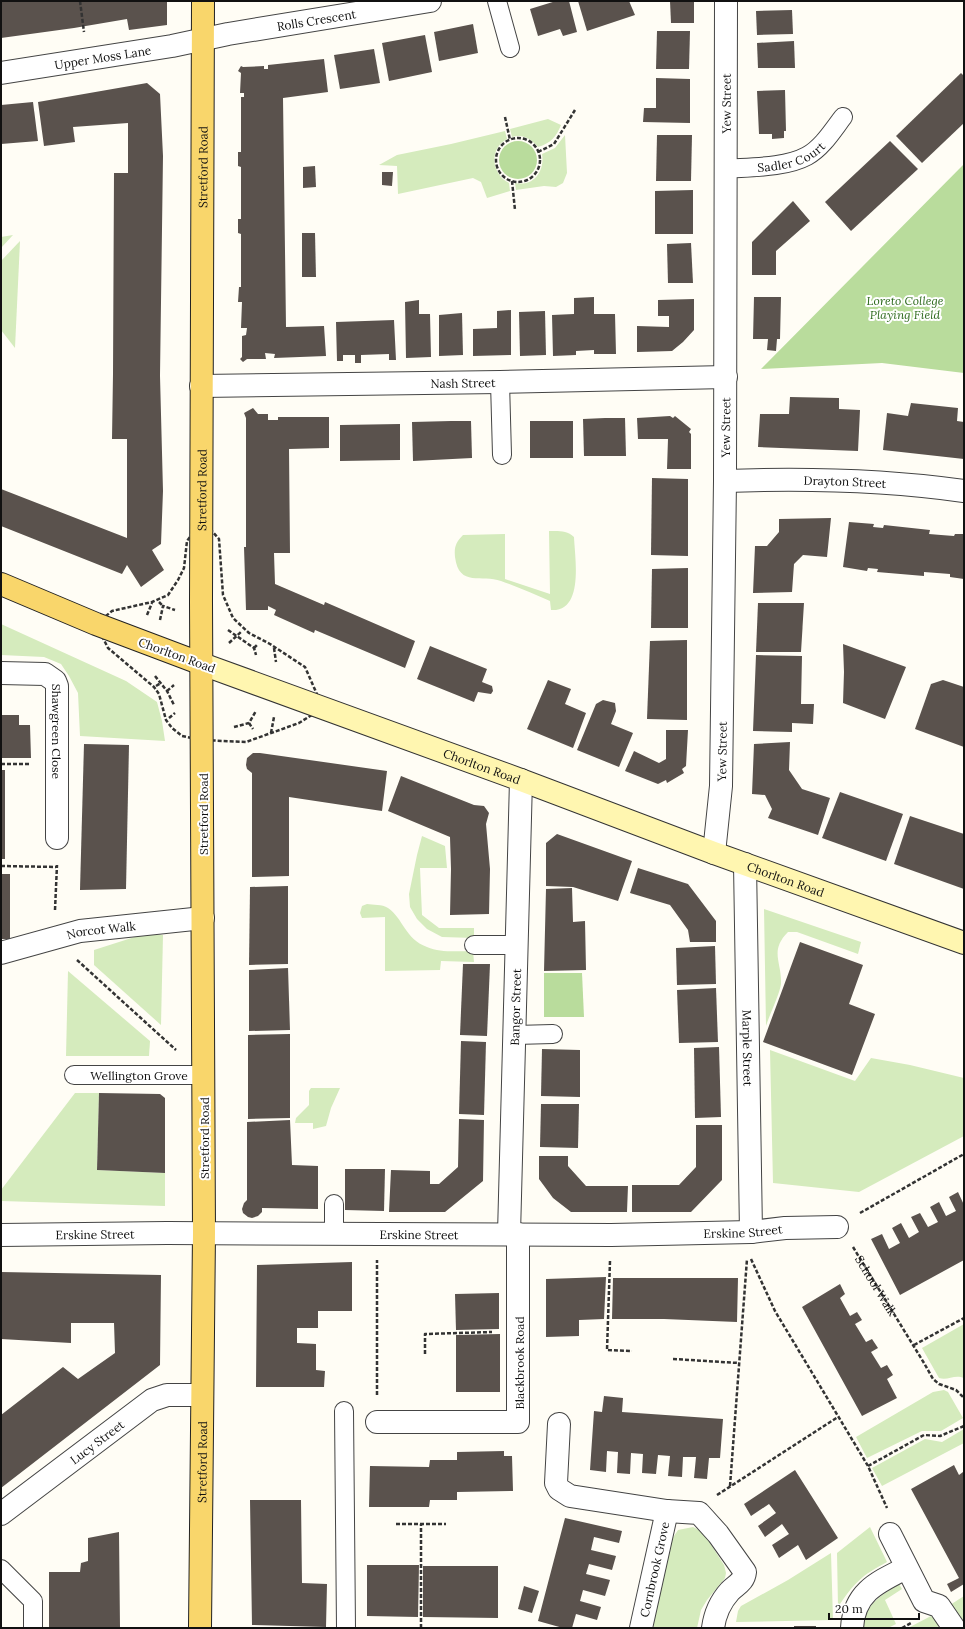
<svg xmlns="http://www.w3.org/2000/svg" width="965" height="1629" viewBox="0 0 965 1629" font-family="Lora,serif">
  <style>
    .green { fill: #d5ebbd }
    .forest { fill: #b9dc9c }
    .building { fill: #5a524d }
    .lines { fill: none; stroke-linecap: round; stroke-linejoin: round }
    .lane-casing { stroke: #444; stroke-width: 20 }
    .street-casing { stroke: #444; stroke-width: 24 }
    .secondary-casing { stroke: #333; stroke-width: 24 }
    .primary-casing { stroke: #222; stroke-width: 24 }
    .path { stroke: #333; stroke-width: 2.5; stroke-dasharray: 4 2; stroke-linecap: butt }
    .lane { stroke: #fff; stroke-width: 18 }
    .street { stroke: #fff; stroke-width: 22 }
    .secondary { stroke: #fff6b0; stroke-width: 22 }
    .primary { stroke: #f9d66b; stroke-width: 22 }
    .labels { text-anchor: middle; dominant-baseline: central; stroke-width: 4; stroke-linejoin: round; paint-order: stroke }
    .street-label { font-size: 12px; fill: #111; stroke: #fff }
    .park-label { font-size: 12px; font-style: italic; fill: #2f6b1f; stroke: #fff }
  </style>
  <rect width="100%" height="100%" fill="#fffdf5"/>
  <g class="green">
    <path d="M548 119 561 125C556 137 551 143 538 147 531 139 523 134 512 137L510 129Z"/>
    <path d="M505 131 507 139C489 148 491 174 509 183L510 191 487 198 481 182 473 178 398 194 397 166 379 165 397 155 451 144Z"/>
    <path d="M565 135 567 173 563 183 556 187 544 186 516 190 515 183C534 187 545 171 542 154L555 148Z"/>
    <path d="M13 235 1 248V237Z"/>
    <path d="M20 241 15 348 1 330V261Z"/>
    <path d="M549 531C558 531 567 530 574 537 575 559 584 612 551 610L550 601C534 594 518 587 501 581 482 574 459 588 455 557 454 547 456 542 463 535L505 534V579L550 594Z"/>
    <path d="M1 624 126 681 157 702 162 721 165 741 80 736 78 693 69 676 61 664 44 657 1 655Z"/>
    <path d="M422 836 445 846 447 868H420L422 915 439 928H474V938L442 937 427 929 417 919 410 907 409 894 417 855Z"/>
    <path d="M367 904C373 905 382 904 388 908 403 918 405 939 427 947 441 953 458 951 473 951L474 962 441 961 440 970 385 971V917L362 918 360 913 362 906Z"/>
    <path d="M764 909 861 942 858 954 797 932H788C769 951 782 962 781 984 780 993 769 1016 766 1026Z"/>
    <path d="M144 934 163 935 161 1025 94 965V950Z"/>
    <path d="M68 971 150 1041 149 1056H66Z"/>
    <path d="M770 1050 855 1081 871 1058 910 1065 964 1078V1136L859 1192 773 1183Z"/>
    <path d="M311 1088H340L331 1108 326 1126 313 1129V1123H295L296 1118 309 1105V1091Z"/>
    <path d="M75 1093H99L97 1170 165 1173V1206L1 1201V1190Z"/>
    <path d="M964 1324V1378C954 1374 948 1381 939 1378L922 1348Z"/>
    <path d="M944 1390 948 1392 963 1418 941 1431H922L867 1458 856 1437 933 1392Z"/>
    <path d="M964 1429V1443L882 1486 872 1468 925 1439 942 1442Z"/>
    <path d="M693 1527 703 1532 724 1565 726 1573 725 1578 707 1600 701 1610 697 1628H654L653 1622 672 1539 678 1530Z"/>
    <path d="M870 1527 887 1562C862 1575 854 1583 838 1607L837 1553Z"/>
    <path d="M831 1553 833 1620 736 1622 738 1611 741 1606 788 1580Z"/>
    <path d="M899 1584 902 1589 885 1600 896 1624 888 1628H864C864 1604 881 1596 899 1584Z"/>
    <path d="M964 1596V1628L950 1605Z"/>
    <path d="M931 1616 941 1625 935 1628H908Z"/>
  </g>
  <g class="forest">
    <circle cx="518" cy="160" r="19"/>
    <path d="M964 164V373L882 363 761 369Z"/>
    <path d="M544 973H582L584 1017H544Z"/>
  </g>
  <g class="building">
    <path d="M1 1H167V25L129 30 127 19 74 28 1 38Z"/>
    <path d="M556 1H569L577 32 563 36 560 29 538 36 530 9Z"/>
    <path d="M578 1H629L635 15 587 31Z"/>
    <path d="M670 1H694V23H671Z"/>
    <path d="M792 10 793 34 757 35 756 11Z"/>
    <path d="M473 24 478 53 439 61 434 32Z"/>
    <path d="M657 31H690L689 69H656Z"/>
    <path d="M425 35 432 72 389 81 382 43Z"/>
    <path d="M794 41 795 68H758L757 43Z"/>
    <path d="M374 49 380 83 340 89 334 55Z"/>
    <path d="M324 59 328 92 283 98 286 327 324 326 326 356 274 358 275 354 265 353 266 359H247L243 362 240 359 242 357V336L246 335 247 328H241L242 302H238L239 287H241V234L238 233V219H241V167L238 166V152H241V97H244V93H240L241 73 238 71 241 66 243 67 264 66V69H268V65Z"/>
    <path d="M961 73 964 76V123L922 163 896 136Z"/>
    <path d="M656 78 690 79V123L643 122 644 108H656Z"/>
    <path d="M147 83 160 94 163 156 160 376 163 491 161 544 152 550 164 570 141 587 127 565 122 574 1 526V489L127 538V439H112L113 374 114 173H128V123L73 127 75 142 44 146 38 102Z"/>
    <path d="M785 90 786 131H784V138L772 139V134H759L757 91Z"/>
    <path d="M33 102 38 141 1 144V105Z"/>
    <path d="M657 135H692L691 181H656Z"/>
    <path d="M890 141 918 169 851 231 825 202Z"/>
    <path d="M315 166 316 187 303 188V167Z"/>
    <path d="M382 172H393L392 186 382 185Z"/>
    <path d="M693 190V234H655V191Z"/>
    <path d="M793 201 810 221 776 251V275H752V242Z"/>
    <path d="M302 233H315L316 277H302Z"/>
    <path d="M691 243 693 283H668L667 244Z"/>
    <path d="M594 297V314H615L616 354H594V350L576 351V355L553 356 552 315 574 314V298Z"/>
    <path d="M754 297H781L780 339H777L776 351 767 350 768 339H753Z"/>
    <path d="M694 299V330L683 342 672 351 637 352V326L669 327V316H658V300Z"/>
    <path d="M419 300V314H430L431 357 406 358 405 302Z"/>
    <path d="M511 310V355L473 356V329L497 328V311Z"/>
    <path d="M545 311 546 355 520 356 519 312Z"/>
    <path d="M462 313 463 355 439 356V315Z"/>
    <path d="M394 320 396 360H389V354L361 355V363H355V355H343V361H337L336 322Z"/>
    <path d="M790 397 839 398V409L860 410 858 451 758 447 760 414H789Z"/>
    <path d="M911 403 958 408 957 421 964 422V459L883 450 887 413 908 416Z"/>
    <path d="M253 408 258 414H268V420H278V417H329V448L289 449 290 553H274L275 584 324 605 325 602 415 641 405 668 315 630 314 633 274 615 276 610 268 606V610H246L244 547H246V418L244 413Z"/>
    <path d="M670 416 673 418 675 416 691 429 689 432 691 434V469H667L668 439H638L637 418Z"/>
    <path d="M605 418H625L626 456H584L583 419Z"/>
    <path d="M451 421H471L472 458 413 461 412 422Z"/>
    <rect x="530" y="421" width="43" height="37"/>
    <path d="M400 424V460L340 461V425Z"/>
    <path d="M652 478 688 479V556L651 555Z"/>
    <path d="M831 518 827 557 803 555 794 564 792 592 753 593 755 546H767L779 532V519Z"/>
    <path d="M849 522 874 524 873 527 883 528 884 525 930 530 929 534 941 535 954 536 955 534H964V579L950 577V574L924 572V576L877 572 878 569 868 568 867 571 843 567Z"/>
    <path d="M688 568V628H651L652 569Z"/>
    <path d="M758 603H804L801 652H756Z"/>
    <path d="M687 640V720L647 719 650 641Z"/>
    <path d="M843 644 906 667 885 719 843 703 844 672Z"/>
    <path d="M430 646 487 669 482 682 492 686 493 691 491 694 478 692 474 702 417 679Z"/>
    <path d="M756 655 802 656 801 704H814L813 724 792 723V732L753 731Z"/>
    <path d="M548 680 571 689 565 704 586 713 573 748 527 729Z"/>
    <path d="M943 680 964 687V747L915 729 931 684Z"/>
    <path d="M603 700 615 703 616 711 611 724 633 733 619 767 577 750 596 704Z"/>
    <path d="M1 715H19V725H30L31 758H1Z"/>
    <path d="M666 730H688L686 766 682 769 684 773 667 783 666 780 658 784 625 771 634 751 659 763 666 759Z"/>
    <path d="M790 742 789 770 802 789 830 798 818 835 768 818 772 809 765 795 752 794 754 744Z"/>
    <path d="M84 744 129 745 126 889 80 890Z"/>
    <path d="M253 753H260L387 771 382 811 289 797V876L252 877V773L247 769 246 765 247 758Z"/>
    <rect x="1" y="770" width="4" height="89"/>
    <path d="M401 776 474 805 484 806 489 813 486 824 490 869 489 914 450 915 451 869 450 837 388 811Z"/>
    <path d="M840 792 903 814 886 861 822 838Z"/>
    <path d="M910 816 964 834V889L894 864Z"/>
    <path d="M557 834 632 861 618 901 573 887 546 886V843Z"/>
    <path d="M638 868 688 884 716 921V942H690L688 930 670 905 630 893Z"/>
    <rect x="1" y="874" width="9" height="65"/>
    <path d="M288 886V964L249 965 250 887Z"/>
    <path d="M572 888 573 922 585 921 586 970 544 971 546 889Z"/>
    <path d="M800 942 863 965 849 1004 875 1014 852 1075 763 1042Z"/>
    <path d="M715 946 716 984 677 985 676 948Z"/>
    <path d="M463 964H490L487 1036 460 1035Z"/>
    <path d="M288 968 290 1030 249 1031V970Z"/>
    <path d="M716 988 718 1042 679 1043 677 990Z"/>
    <path d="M290 1034V1118L248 1119V1035Z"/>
    <path d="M461 1041 486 1042 484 1115 459 1114Z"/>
    <path d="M719 1047 721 1117 695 1118 694 1048Z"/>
    <path d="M542 1049 580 1050V1097L541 1096Z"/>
    <path d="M99 1093 160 1094 165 1098V1173L97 1170Z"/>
    <path d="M541 1104H579L578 1148 540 1147Z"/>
    <path d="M459 1119 484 1120 483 1181 445 1212H389L391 1170 430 1171V1184H439L458 1167Z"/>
    <path d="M290 1120 292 1165 318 1166V1209L262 1208V1212L258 1216 252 1218 248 1217 243 1213 242 1209 244 1203 247 1200V1122Z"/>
    <path d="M696 1125H722V1180L691 1212H632V1185H679L696 1167Z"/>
    <path d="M539 1156H568V1166L586 1186H628L627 1212H571L553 1198 539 1179Z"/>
    <path d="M345 1169H385L384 1211 345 1210Z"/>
    <path d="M958 1192 964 1205V1260L900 1295 871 1239 882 1234 889 1249 900 1243 892 1228 901 1223 909 1238 919 1232 911 1217 920 1213 928 1227 938 1222 930 1207 939 1202 946 1216 956 1211 949 1197Z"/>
    <path d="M352 1262V1311H318V1328H297V1343L316 1344V1370L325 1371 324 1387H256L257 1265Z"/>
    <path d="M1 1272 161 1275 160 1365 1 1488V1415L63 1367 78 1379 115 1353 114 1323H71V1343L1 1339Z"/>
    <path d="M606 1277 604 1319 579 1320V1336L546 1337V1279Z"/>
    <path d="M613 1278H738L737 1322 664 1319H612Z"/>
    <path d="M840 1284 845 1294 840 1298 850 1316 857 1312 862 1320 855 1324 866 1342 872 1339 878 1348 871 1352 881 1368 887 1365 893 1375 887 1379 897 1398 862 1416 802 1307Z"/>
    <path d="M499 1293V1329L456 1330 455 1294Z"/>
    <path d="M500 1334V1392H456V1335Z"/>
    <path d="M604 1396 623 1398 622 1412 723 1419 720 1458H709L707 1479 694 1478 696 1457H683L682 1477 668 1476 670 1456 658 1455 656 1474 642 1473 643 1454 631 1453 630 1474 617 1473 618 1452 607 1451 606 1472 590 1470 594 1411 602 1412Z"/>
    <path d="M504 1451V1456H512L513 1491 457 1492V1500H430L429 1507H369L370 1466 429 1467 430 1460H457V1452Z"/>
    <path d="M954 1465 959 1475 963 1472 964 1474V1584L951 1592 947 1584 959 1578 911 1489Z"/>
    <path d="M795 1470 838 1538 806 1560 798 1545 779 1558 772 1545 789 1534 782 1524 765 1537 758 1526 776 1513 769 1504 751 1516 744 1504Z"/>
    <path d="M250 1500H301L302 1583 327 1584 326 1627 252 1625Z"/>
    <path d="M565 1518 622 1531 619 1543 594 1537 591 1550 616 1556 612 1570 589 1564 586 1574 610 1580 605 1596 583 1590 580 1601 601 1607 597 1620 576 1614 572 1628H563L538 1621Z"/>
    <path d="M119 1532 120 1628H49V1572H80L81 1563 88 1561V1538Z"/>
    <path d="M367 1565H419L418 1617 367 1616Z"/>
    <path d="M423 1566H498V1618L423 1617Z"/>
    <path d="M524 1586 539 1591 532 1613 518 1609Z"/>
    <rect x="794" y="1626" width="22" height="2"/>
  </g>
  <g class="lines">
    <g class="lane-casing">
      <g id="lane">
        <path d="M497 1 510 48"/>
        <path id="s2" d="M724 169C749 167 785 168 807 156 822 148 833 130 843 117"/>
        <path d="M500 382 502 455"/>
        <path d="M474 945H517"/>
        <path d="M515 1035 553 1034"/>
        <path id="s3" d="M74 1075H204"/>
        <path d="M334 1234V1204"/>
        <path d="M344 1411 346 1628"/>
        <path d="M1 1569 33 1601V1628"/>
      </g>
    </g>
    <g class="street-casing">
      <g id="street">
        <path id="s4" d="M1 73 172 46 228 34 430 1"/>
        <path id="s5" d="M201 386 500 382 726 377"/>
        <path id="s6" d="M725 481C805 478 885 480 964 491"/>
        <path id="s7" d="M1 673 45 674 55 681 57 686V838"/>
        <path id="s8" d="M714 853 721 786 725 481 726 1"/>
        <path id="s9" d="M745 864 751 1232"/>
        <path id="s10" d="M1 953 80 931 203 918"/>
        <path id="s11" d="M509 1234 521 780"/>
        <path id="s12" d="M1 1235 167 1233 611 1235 751 1232 785 1228 837 1227"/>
        <path d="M377 1422H518V1234"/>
        <path d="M559 1424 556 1483 559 1489 570 1496 667 1511 699 1513 718 1534 745 1572C744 1582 736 1585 730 1591 720 1602 715 1613 713 1628"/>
        <path id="s13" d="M1 1514 152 1400 167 1395H201"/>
        <path d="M890 1534 924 1601 939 1606 954 1628"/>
        <path id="s14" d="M641 1628 667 1511"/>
        <path d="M852 1628C854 1592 878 1582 906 1568"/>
      </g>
    </g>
    <g class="secondary-casing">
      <g id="secondary">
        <path id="s15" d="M202 664 521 780 714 853 964 943"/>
      </g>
    </g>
    <g class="primary-casing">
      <g id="primary">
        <path d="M1 584 96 624 202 664"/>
        <path id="s16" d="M200 1628 204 1233 201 602 203 1"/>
      </g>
    </g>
    <g class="path">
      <path d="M80 1 84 32"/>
      <path d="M505 117 510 140"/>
      <circle cx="518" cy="160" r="22"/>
      <path d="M538 152 554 144 575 110"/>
      <path d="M512 181 515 210"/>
      <path d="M202 520 219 539 223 595 233 618 249 633 270 644 305 667 323 708 299 723 246 742 202 740 182 736 172 728 166 720 159 694 154 687 108 648 96 624 112 611 152 602 168 595 178 580 184 568 187 541Z"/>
      <path d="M159 602 163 606"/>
      <path d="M147 615 152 603"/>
      <path d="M160 620 163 606 175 610"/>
      <path d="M228 630 254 648 256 655"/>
      <path d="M229 643 242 631"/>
      <path d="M254 648 258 644"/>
      <path d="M274 648 276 662"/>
      <path d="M155 676 167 691 174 705"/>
      <path d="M156 686 161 683"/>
      <path d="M167 691 174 685"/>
      <path d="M169 718 175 713"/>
      <path d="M249 723 253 729"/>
      <path d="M234 727 249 723 256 711"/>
      <path d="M271 733 274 717"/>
      <path d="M1 764H30"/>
      <path d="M1 866 56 867"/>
      <path d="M55 910 57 865"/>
      <path d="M77 960 176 1050"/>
      <path d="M860 1213 964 1154"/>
      <path id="s1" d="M853 1247 924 1363 933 1379 939 1384 956 1390 964 1398"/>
      <path d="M751 1259 775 1311 868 1466 887 1508"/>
      <path d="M610 1261 607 1350 632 1351"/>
      <path d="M914 1345 964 1318"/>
      <path d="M425 1354V1334L492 1332"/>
      <path d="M673 1359 739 1363"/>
      <path d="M377 1395V1260"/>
      <path d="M868 1466 924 1435 940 1436 964 1426"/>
      <path d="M730 1486 747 1259"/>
      <path d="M717 1495 838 1417"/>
      <path d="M396 1524H446"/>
      <path d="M421 1628V1524"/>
      <path d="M902 1628 911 1623"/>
    </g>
    <use href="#lane" class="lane"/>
    <use href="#street" class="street"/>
    <use href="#secondary" class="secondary"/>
    <use href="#primary" class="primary"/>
  </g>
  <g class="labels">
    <g class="street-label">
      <text stroke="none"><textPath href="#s4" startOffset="320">Rolls Crescent</textPath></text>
      <text stroke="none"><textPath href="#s4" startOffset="103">Upper Moss Lane</textPath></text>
      <text stroke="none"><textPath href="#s8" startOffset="750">Yew Street</textPath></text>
      <text stroke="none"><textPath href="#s2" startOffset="69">Sadler Court</textPath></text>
      <text stroke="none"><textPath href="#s16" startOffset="1461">Stretford Road</textPath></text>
      <text stroke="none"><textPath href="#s5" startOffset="262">Nash Street</textPath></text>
      <text stroke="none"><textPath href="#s8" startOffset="426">Yew Street</textPath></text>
      <text stroke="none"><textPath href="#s6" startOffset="120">Drayton Street</textPath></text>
      <text stroke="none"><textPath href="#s16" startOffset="1138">Stretford Road</textPath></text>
      <text transform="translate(177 655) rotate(20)">Chorlton Road</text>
      <text stroke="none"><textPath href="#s7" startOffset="107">Shawgreen Close</textPath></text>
      <text stroke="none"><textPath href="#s8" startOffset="102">Yew Street</textPath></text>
      <text stroke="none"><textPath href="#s15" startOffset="298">Chorlton Road</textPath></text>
      <text transform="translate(203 814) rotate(-90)">Stretford Road</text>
      <text stroke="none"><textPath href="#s15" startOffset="622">Chorlton Road</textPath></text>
      <text stroke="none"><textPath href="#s10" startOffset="103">Norcot Walk</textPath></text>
      <text stroke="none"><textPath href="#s11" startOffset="227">Bangor Street</textPath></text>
      <text stroke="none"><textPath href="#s9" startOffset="184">Marple Street</textPath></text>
      <text stroke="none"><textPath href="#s3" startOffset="65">Wellington Grove</textPath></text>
      <text transform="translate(204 1138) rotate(-90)">Stretford Road</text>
      <text stroke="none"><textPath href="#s12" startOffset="742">Erskine Street</textPath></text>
      <text stroke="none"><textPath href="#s12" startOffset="94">Erskine Street</textPath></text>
      <text stroke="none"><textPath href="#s12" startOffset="418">Erskine Street</textPath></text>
      <text stroke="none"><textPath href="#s1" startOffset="45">School Walk</textPath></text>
      <text transform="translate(519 1363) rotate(-90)">Blackbrook Road</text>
      <text stroke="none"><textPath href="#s13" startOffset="120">Lucy Street</textPath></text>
      <text stroke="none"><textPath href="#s16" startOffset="166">Stretford Road</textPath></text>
      <text stroke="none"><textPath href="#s14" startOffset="60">Cornbrook Grove</textPath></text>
    </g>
    <g class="park-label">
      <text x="905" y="300">Loreto College<tspan x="905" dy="14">Playing Field</tspan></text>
    </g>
  </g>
  <rect width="965" height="1629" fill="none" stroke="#111111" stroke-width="4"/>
  <path d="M829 1613v6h90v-6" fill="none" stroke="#111111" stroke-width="2"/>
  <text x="835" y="1613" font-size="12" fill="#111111" stroke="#ffffff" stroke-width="3" paint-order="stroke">20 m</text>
</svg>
